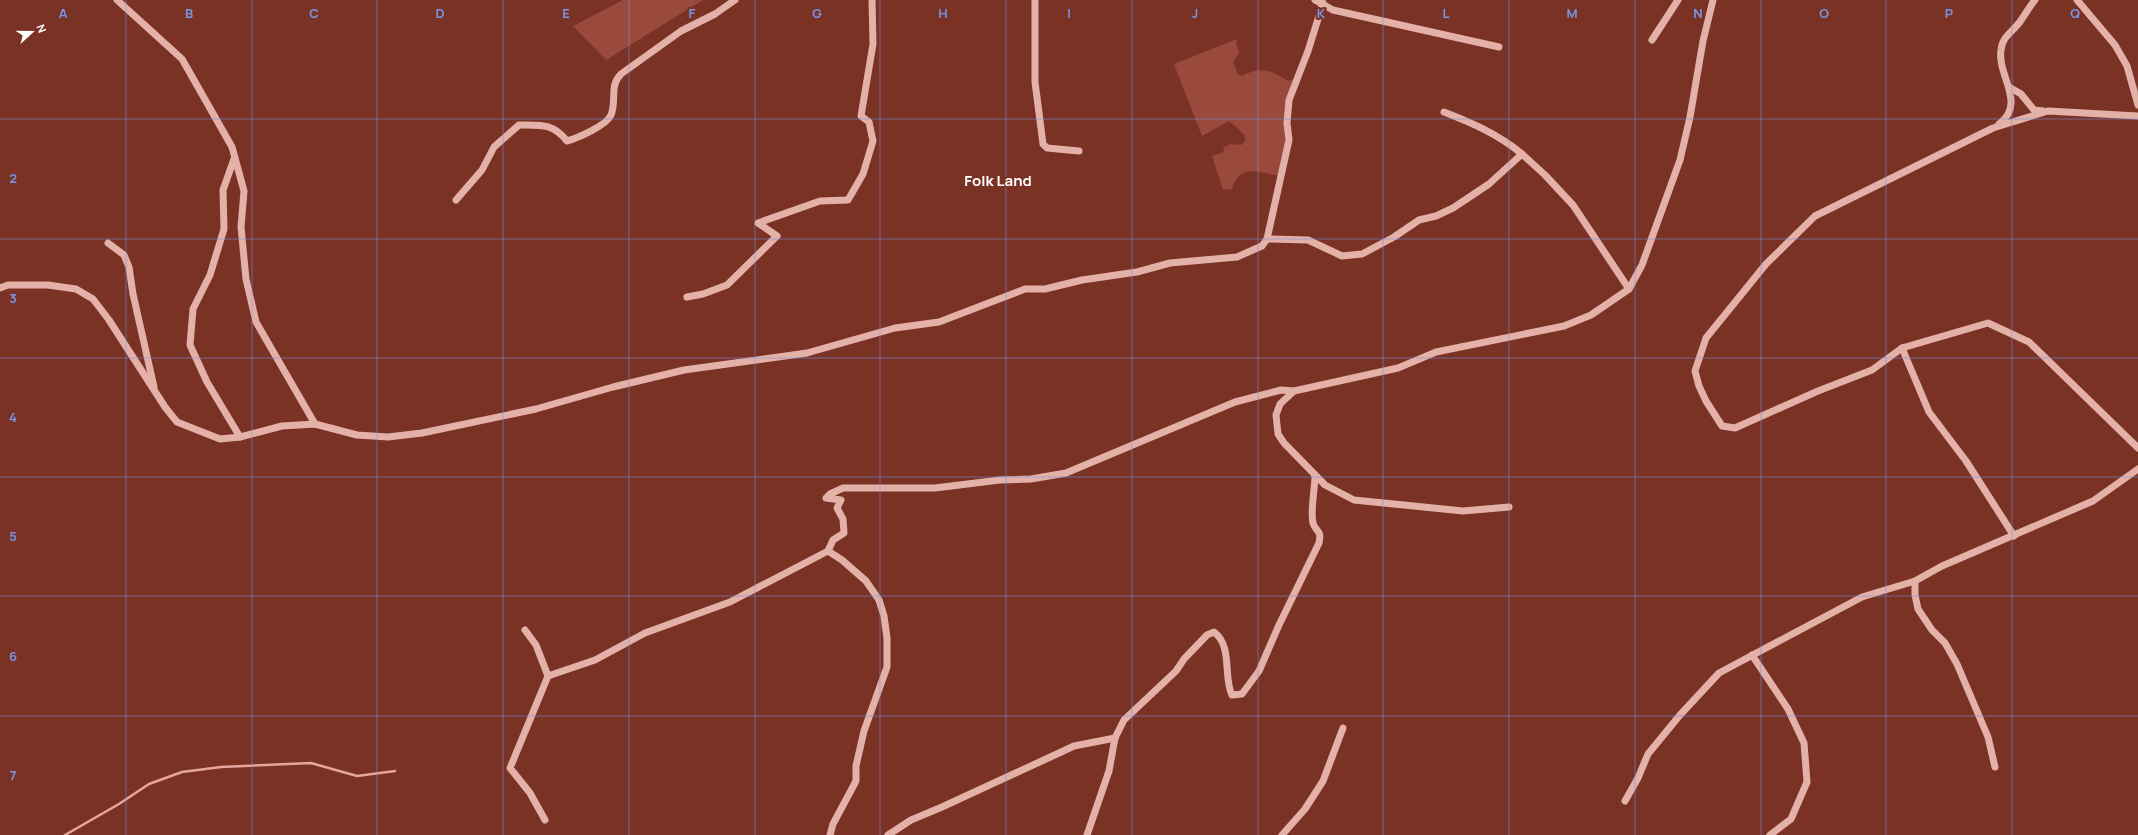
<svg xmlns="http://www.w3.org/2000/svg" width="2138" height="835" viewBox="0 0 2138 835" font-family="Manrope,sans-serif">
  <style>
    .green { fill: #994a3c }
    .lines { fill: none; stroke-linecap: round; stroke-linejoin: round }
    .stream { stroke: #e4a69d; stroke-width: 2.5 }
    .minor { stroke: #e4b1a8; stroke-width: 7 }
    .grid { fill: none; stroke: #7795e8; stroke-width: 1; stroke-opacity: 0.55 }
    .labels { text-anchor: middle; dominant-baseline: central; stroke-width: 4; stroke-linejoin: round; paint-order: stroke }
    .quarter-label { font-size: 15px; font-weight: bold; fill: #fff; stroke: #7a3225 }
    .grid-label { font-size: 13px; text-anchor: middle; font-weight: bold; fill: #7795e8; stroke: #7a3225; stroke-width: 4; stroke-linejoin: round; paint-order: stroke }
  </style>
  <rect width="100%" height="100%" fill="#7a3225"/>
  <g class="green">
    <path d="M623 0H703L606 60 573 26Z"/>
    <path d="M1237 39 1236 43 1239 53 1233 62 1238 74 1242 76C1259 66 1272 70 1288 81L1298 78 1289 100V140L1279 176C1258 172 1240 163 1232 189L1223 190 1212 156 1224 152 1223 148 1230 144 1241 145 1245 141V135L1229 121 1202 136 1174 64Z"/>
  </g>
  <g class="lines">
    <path class="stream" d="M65 835 119 804 149 784 182 772 221 767 311 763 357 776 395 771"/>
    <g class="minor">
      <path d="M117 0 182 59 232 147 244 191 241 227 246 279 256 322 315 424"/>
      <path d="M1035 0V82L1043 144 1047 148 1079 151"/>
      <path d="M1315 0 1333 10 1499 47"/>
      <path d="M2077 0 2115 45 2127 66 2138 105"/>
      <path d="M1652 40 1678 0"/>
      <path d="M2009 87 2021 94 2034 110 2043 111"/>
      <path d="M1444 112C1472 123 1498 134 1522 154"/>
      <path d="M2138 116 2048 111 1993 128 1815 216 1766 264 1706 338 1695 371 1699 386 1706 401 1722 426 1735 428 1818 391 1872 370 1902 348 1988 323 2029 342 2138 448"/>
      <path d="M1999 124C2027 103 1997 76 2001 50 2002 37 2012 32 2019 23 2025 15 2029 7 2035 0"/>
      <path d="M234 159 223 190 224 229 210 275 193 309 190 345 207 382 240 437"/>
      <path d="M456 200 482 170 494 147 519 125C541 125 553 123 567 141 578 138 607 125 611 115 617 100 609 86 621 74L681 31 715 14 735 0"/>
      <path d="M1267 239 1289 140 1287 123 1289 100 1308 51 1323 3"/>
      <path d="M108 243 124 255 129 267 133 294 154 387"/>
      <path d="M0 288 8 285H48L76 289 93 299 109 320 165 407 177 422 220 439 240 437 282 426 315 424 357 435 388 437 422 433 536 409 613 387 684 370 807 353 895 328 939 322 1025 289H1045L1082 280 1137 272 1170 263 1237 257 1262 246 1267 239 1308 240 1342 256 1362 254 1394 237 1419 220 1436 216 1453 208 1489 184 1522 154 1545 175 1573 205 1629 289 1642 265 1680 160 1690 117 1703 41 1713 0"/>
      <path d="M687 297 703 294 727 285 777 236 758 223 820 201 848 200 863 174 873 141 869 122 861 116 873 44 872 0"/>
      <path d="M1902 348 1929 412 1966 461 2014 536"/>
      <path d="M1509 507 1463 511 1354 500 1325 485 1284 443 1278 434 1276 415 1280 404 1294 391 1398 368 1436 352 1564 326 1591 315 1629 289"/>
      <path d="M828 551 842 560 866 581 879 600 884 616 887 638V667L864 731 856 766V781L833 824 830 835"/>
      <path d="M1915 581V595L1918 609 1932 630 1945 643 1957 664 1988 737 1995 767"/>
      <path d="M525 630 536 645 548 676"/>
      <path d="M1752 655 1788 709 1804 743 1807 782 1791 819 1770 835"/>
      <path d="M1625 801 1638 778 1648 754 1680 715 1719 673 1862 597 1915 581 1942 566 2093 501 2138 469"/>
      <path d="M545 820 530 793 510 768 548 676 595 660 645 633 730 602 828 551 833 540 844 533 843 519 837 508 841 500 826 498 830 494 843 488H935L1000 480 1031 479 1066 473 1235 402 1281 390 1294 391"/>
      <path d="M888 835 911 820 942 807 1059 753 1074 746 1115 738"/>
      <path d="M1087 835 1109 771 1115 738 1124 720 1176 671 1184 659 1207 635 1214 632C1233 646 1223 678 1232 695L1242 694 1259 671 1279 625 1319 543C1322 529 1316 533 1313 523 1310 512 1315 488 1315 476"/>
      <path d="M1282 835 1305 809 1323 781 1343 728"/>
    </g>
  </g>
  <path class="grid" d="M126 0V835M252 0V835M377 0V835M503 0V835M629 0V835M755 0V835M880 0V835M1006 0V835M1132 0V835M1258 0V835M1383 0V835M1509 0V835M1635 0V835M1761 0V835M1886 0V835M2012 0V835M0 119H2138M0 239H2138M0 358H2138M0 477H2138M0 596H2138M0 716H2138"/>
  <g class="labels">
    <g class="quarter-label">
      <text x="998" y="180">Folk Land</text>
    </g>
  </g>
  <g class="grid-label">
    <text x="63" y="18">A</text>
    <text x="189" y="18">B</text>
    <text x="314" y="18">C</text>
    <text x="440" y="18">D</text>
    <text x="566" y="18">E</text>
    <text x="692" y="18">F</text>
    <text x="817" y="18">G</text>
    <text x="943" y="18">H</text>
    <text x="1069" y="18">I</text>
    <text x="1195" y="18">J</text>
    <text x="1321" y="18">K</text>
    <text x="1446" y="18">L</text>
    <text x="1572" y="18">M</text>
    <text x="1698" y="18">N</text>
    <text x="1824" y="18">O</text>
    <text x="1949" y="18">P</text>
    <text x="2075" y="18">Q</text>
    <text x="13" y="183">2</text>
    <text x="13" y="303">3</text>
    <text x="13" y="422">4</text>
    <text x="13" y="541">5</text>
    <text x="13" y="661">6</text>
    <text x="13" y="780">7</text>
  </g>
  <g transform="translate(32 32) rotate(69)" stroke="#7a3225" stroke-width="3" paint-order="stroke">
  <path d="M0-3L7 15L0 10L-7 15Z" fill="#ffffff"/>
  <text y="-6" font-size="11" font-weight="bold" text-anchor="middle" fill="#ffffff">N</text>
  </g>
</svg>
